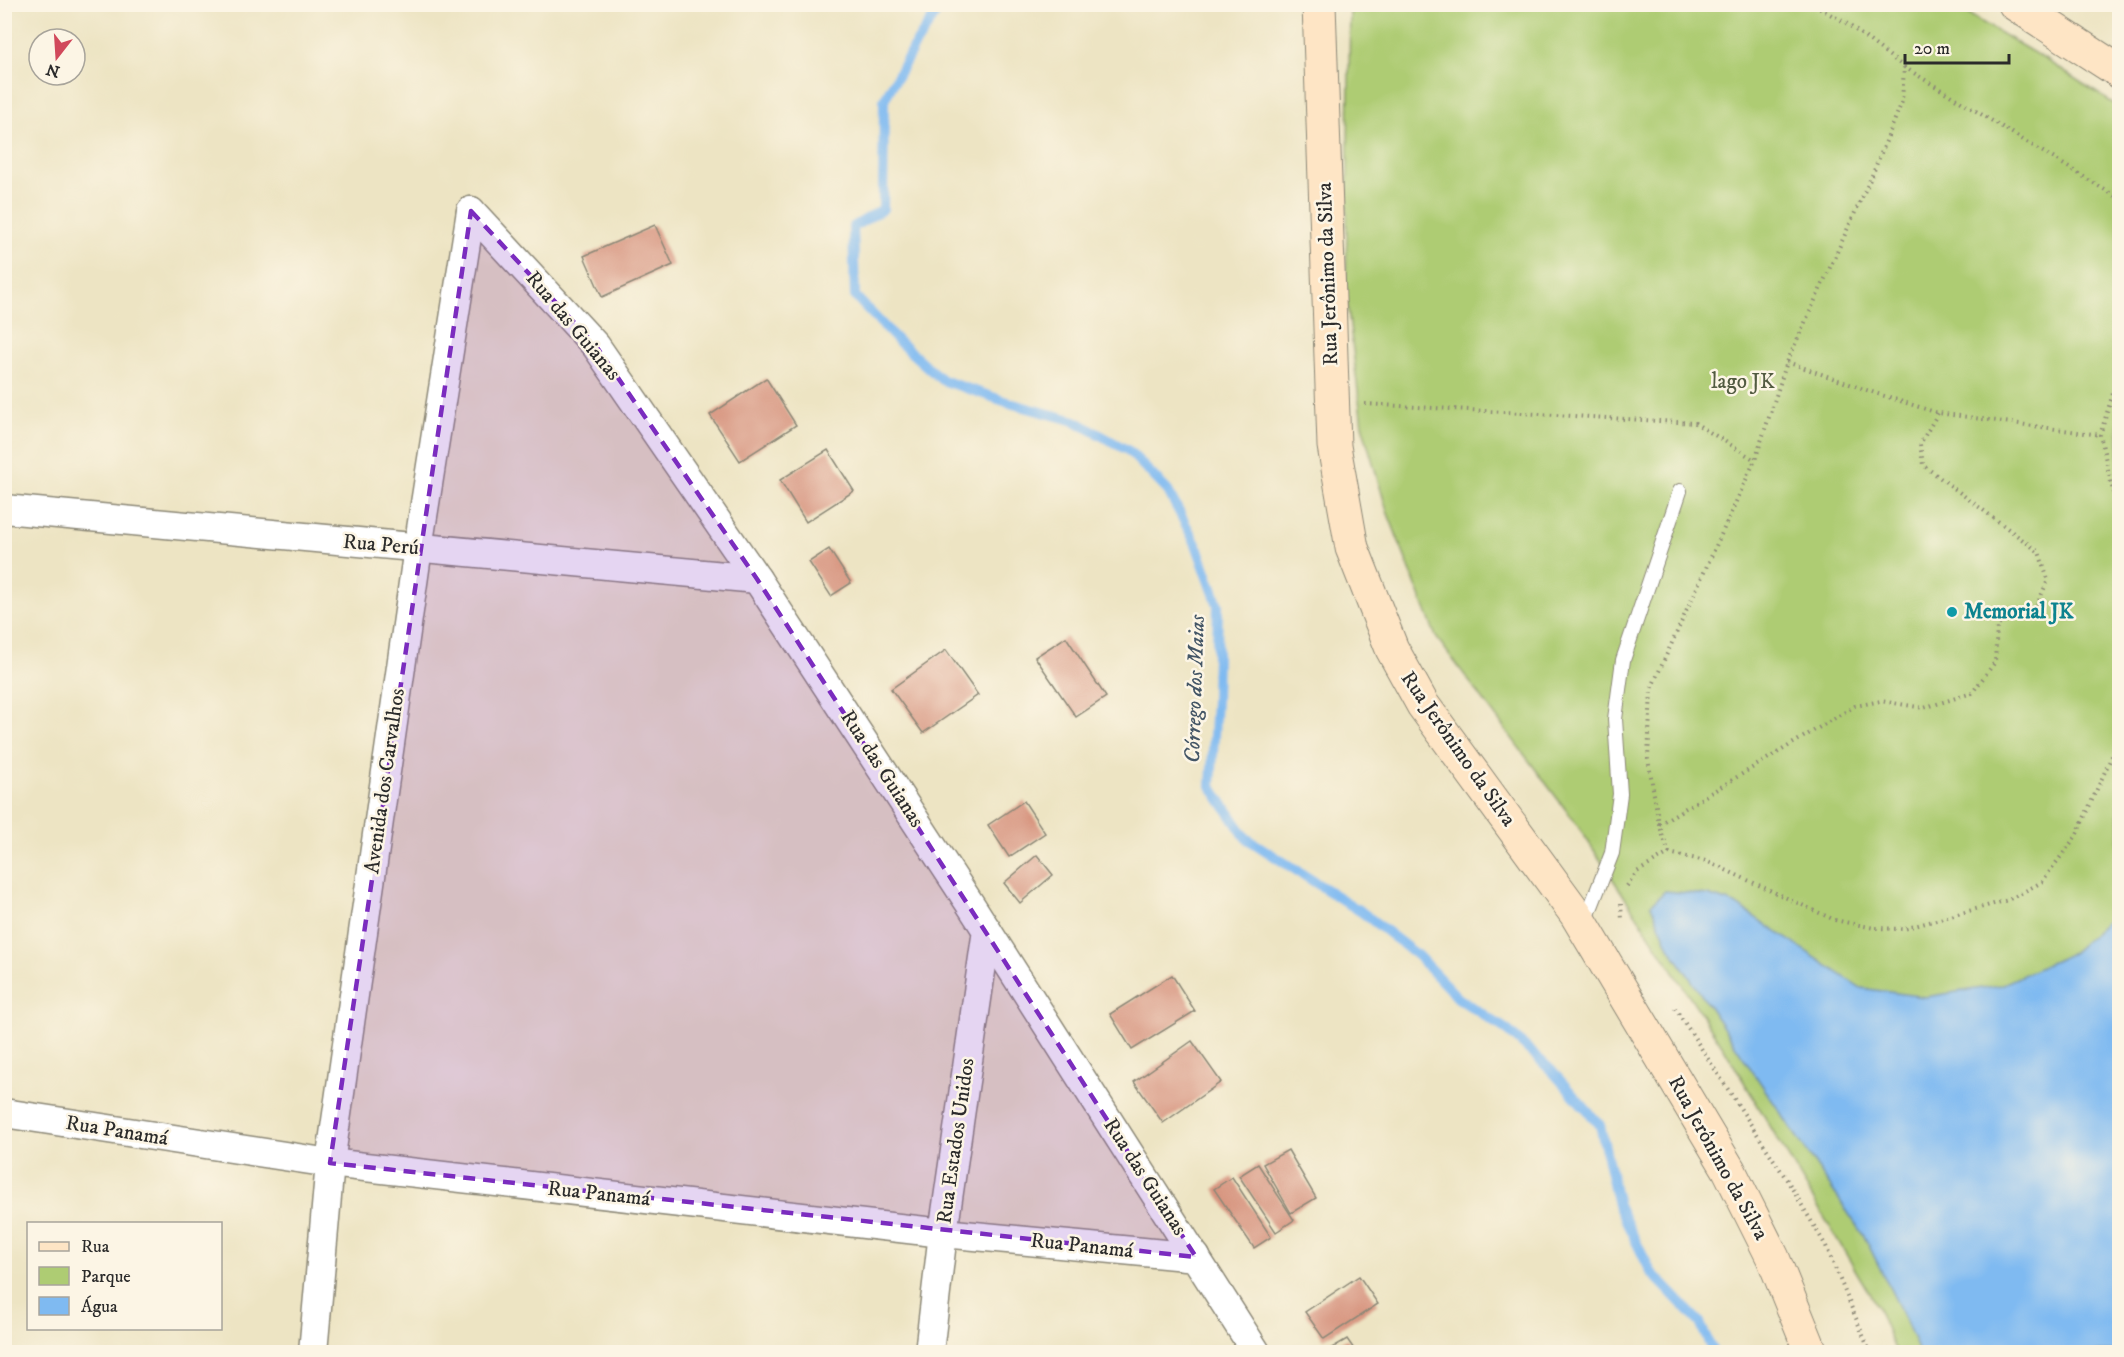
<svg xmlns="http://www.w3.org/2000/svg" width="2124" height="1357" viewBox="0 0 2124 1357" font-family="'IM FELL DW Pica',serif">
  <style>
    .green { fill: #aecc73; stroke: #6c7c4f; stroke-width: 1.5 }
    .water { fill: #7fbaf1; stroke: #55728e; stroke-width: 1.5 }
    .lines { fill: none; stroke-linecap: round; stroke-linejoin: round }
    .stream { stroke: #7fbaf1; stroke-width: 10 }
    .building { fill: #d7947f }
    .service-casing { stroke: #8c8877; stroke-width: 16 }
    .minor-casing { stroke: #8c8877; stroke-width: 31 }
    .secondary-casing { stroke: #8c8877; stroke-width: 35 }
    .path { stroke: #8c8877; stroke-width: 4; stroke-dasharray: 1.5 4.5; stroke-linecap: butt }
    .service { stroke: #fff; stroke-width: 14 }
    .minor { stroke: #fff; stroke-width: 28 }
    .secondary { stroke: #fee5c5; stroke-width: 33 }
    .marked { fill: #7b2cbf; fill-opacity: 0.2; stroke: #7b2cbf; stroke-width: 4.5; stroke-dasharray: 12 8; stroke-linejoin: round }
    .culture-dot { fill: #0f9aa8; stroke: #fcf5e5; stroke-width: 2 }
    .labels { text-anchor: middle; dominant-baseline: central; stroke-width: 5; stroke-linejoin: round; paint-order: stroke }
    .street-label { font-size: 21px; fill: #2b2b2b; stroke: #fcf5e5 }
    .park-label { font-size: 21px; fill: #525b41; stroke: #fcf5e5 }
    .culture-label { font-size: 21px; font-weight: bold; fill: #0d838f; stroke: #fcf5e5; text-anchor: start }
    .water-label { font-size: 22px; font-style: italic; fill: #445666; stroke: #fcf5e5 }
  </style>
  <rect width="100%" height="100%" fill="#fcf5e5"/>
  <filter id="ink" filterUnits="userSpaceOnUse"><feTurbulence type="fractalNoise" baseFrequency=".0167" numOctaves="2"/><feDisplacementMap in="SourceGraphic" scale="12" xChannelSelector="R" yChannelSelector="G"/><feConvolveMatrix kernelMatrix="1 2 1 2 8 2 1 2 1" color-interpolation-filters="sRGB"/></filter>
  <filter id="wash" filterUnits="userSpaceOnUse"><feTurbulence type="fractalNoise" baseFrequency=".008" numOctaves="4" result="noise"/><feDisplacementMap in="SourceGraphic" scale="24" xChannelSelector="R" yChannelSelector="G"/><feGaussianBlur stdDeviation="1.35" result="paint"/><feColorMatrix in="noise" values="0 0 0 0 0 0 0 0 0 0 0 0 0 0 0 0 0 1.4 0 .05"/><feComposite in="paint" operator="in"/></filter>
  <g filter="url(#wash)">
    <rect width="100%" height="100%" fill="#ede4c3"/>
    <path class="green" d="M1951 4 2046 60 2119 107V1352H1896L1878 1308 1725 1050 1578 826 1436 637 1387 511 1362 425 1346 292 1350 5Z"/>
    <path class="water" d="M1665 891 1708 895 1735 904 1861 988 1925 997 2001 985 2072 953 2119 911V1352H1919L1906 1321 1865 1238 1669 947 1651 905Z"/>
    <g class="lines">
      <path class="stream" d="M942 4 913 48 884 100 883 209 853 227 855 296 898 341 942 380 1013 404 1075 421 1129 451 1168 491 1196 544 1218 605 1216 701 1211 786 1246 838 1363 913 1418 956 1458 998 1507 1030 1552 1071 1600 1125 1618 1205 1651 1272 1700 1323 1713 1352"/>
    </g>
    <g id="blocks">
      <g class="building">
        <path d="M655 225 673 265 602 297 584 256Z"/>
        <path d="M766 378 796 425 740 461 710 415Z"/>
        <path d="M828 450 854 491 806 522 780 480Z"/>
        <path d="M829 549 851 583 831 596 809 562Z"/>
        <path d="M1066 637 1106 697 1076 717 1035 657Z"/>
        <path d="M946 650 978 695 923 733 891 689Z"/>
        <path d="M1024 801 1045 833 1009 857 988 825Z"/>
        <path d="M1037 855 1053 875 1020 903 1004 883Z"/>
        <path d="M1172 975 1195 1011 1132 1050 1110 1014Z"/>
        <path d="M1192 1041 1221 1082 1163 1123 1134 1082Z"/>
        <path d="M1288 1150 1316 1198 1291 1213 1263 1164Z"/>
        <path d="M1258 1164 1294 1220 1276 1232 1239 1176Z"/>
        <path d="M1232 1177 1271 1237 1254 1248 1214 1189Z"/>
        <path d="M1359 1276 1378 1304 1324 1339 1305 1312Z"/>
        <path d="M1347 1339 1356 1352H1325Z"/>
      </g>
    </g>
  </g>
  <g filter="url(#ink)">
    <use href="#blocks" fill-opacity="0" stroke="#8c8877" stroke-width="1.5"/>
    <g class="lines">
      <g class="service-casing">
        <path id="service" d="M1585 922 1612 853 1620 794 1615 719 1623 660 1680 491"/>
      </g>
      <g class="minor-casing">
        <g id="minor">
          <path d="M471 211 596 346 757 579 972 907 1256 1352"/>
          <path d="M4 509 757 579"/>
          <path d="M4 1113 330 1163 943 1233 1196 1257"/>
          <path d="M313 1352 330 1163 418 548 471 211"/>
          <path d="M929 1352 943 1233 987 930"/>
        </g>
      </g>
      <g class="secondary-casing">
        <g id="secondary">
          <path d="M1319 4 1334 446 1352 548 1392 649 1423 705 1576 914 1729 1170 1773 1258 1811 1352"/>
          <path d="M2015 4 2120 72"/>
        </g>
      </g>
      <g class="path">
        <path d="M1904 67 2120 199"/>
        <path d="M1787 362 1875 393 1938 413 2100 435"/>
        <path d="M2120 371 2100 435 2120 521"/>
        <path d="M1365 404 1695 423 1755 460"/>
        <path d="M1659 824 1855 706 1881 701 1924 708 1972 693 1995 662 1997 626 2013 616 2037 605 2048 580 2039 552 1923 465 1920 444 1938 413"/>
        <path d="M1669 853 1659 824 1648 759 1651 689 1755 460 1787 362 1873 173 1902 102 1904 67 1846 23 1812 4"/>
        <path d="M1627 886 1637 872 1669 853 1706 861 1835 920 1874 928 1904 929 2008 900 2042 882 2076 836 2120 738"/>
        <path d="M1621 904 1622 920"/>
        <path d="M1675 1008 1787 1180 1826 1246 1870 1352"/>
      </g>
      <use href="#service" class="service"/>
      <use href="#minor" class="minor"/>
      <use href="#secondary" class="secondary"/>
    </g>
  </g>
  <path class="marked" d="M471 211 596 346 757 579 1196 1257 330 1163Z"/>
  <circle class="culture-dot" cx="1952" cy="612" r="6"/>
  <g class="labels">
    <g class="street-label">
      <text transform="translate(1328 274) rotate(-92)">Rua Jerônimo da Silva</text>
      <text transform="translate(573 326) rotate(50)">Rua das Guianas</text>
      <text transform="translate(381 545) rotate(5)">Rua Perú</text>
      <text transform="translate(1458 749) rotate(55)">Rua Jerônimo da Silva</text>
      <text transform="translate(882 769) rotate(57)">Rua das Guianas</text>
      <text transform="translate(385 781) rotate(-82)">Avenida dos Carvalhos</text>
      <text transform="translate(117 1131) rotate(9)">Rua Panamá</text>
      <text transform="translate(956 1141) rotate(-82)">Rua Estados Unidos</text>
      <text transform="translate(1718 1158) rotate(61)">Rua Jerônimo da Silva</text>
      <text transform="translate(1145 1177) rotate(57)">Rua das Guianas</text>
      <text transform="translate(599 1194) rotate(6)">Rua Panamá</text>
      <text transform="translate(1082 1246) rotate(6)">Rua Panamá</text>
    </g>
    <g class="park-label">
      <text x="1743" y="382">lago JK</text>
    </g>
    <g class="culture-label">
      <text x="1964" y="612">Memorial JK</text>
    </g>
    <g class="water-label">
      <text transform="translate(1195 689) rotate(-88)">Córrego dos Maias</text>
    </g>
  </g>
  <rect width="2124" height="1357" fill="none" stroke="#fcf5e5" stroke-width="24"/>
  <rect x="27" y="1222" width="195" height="108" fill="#fcf5e5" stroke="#a8a49b" stroke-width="1.5"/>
  <rect x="39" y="1242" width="30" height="9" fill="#fee5c5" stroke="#a8a49b" stroke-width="1.5"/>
  <text x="81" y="1252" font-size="18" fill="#2b2b2b">Rua</text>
  <rect x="39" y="1267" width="30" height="18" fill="#aecc73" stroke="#a8a49b" stroke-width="1.5"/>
  <text x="81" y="1282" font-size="18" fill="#2b2b2b">Parque</text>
  <rect x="39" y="1297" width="30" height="18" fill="#7fbaf1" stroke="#a8a49b" stroke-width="1.5"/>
  <text x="81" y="1312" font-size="18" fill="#2b2b2b">Água</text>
  <g transform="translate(57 57) rotate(197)"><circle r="28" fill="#fcf5e5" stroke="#a8a49b" stroke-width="1.5"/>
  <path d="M0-4.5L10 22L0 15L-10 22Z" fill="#d1495b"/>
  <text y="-9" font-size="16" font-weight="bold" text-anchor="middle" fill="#2b2b2b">N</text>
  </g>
  <path d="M1905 54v9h104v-9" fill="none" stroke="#2b2b2b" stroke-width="3"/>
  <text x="1914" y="54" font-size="18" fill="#2b2b2b" stroke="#fcf5e5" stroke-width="4.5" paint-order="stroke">20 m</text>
</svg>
